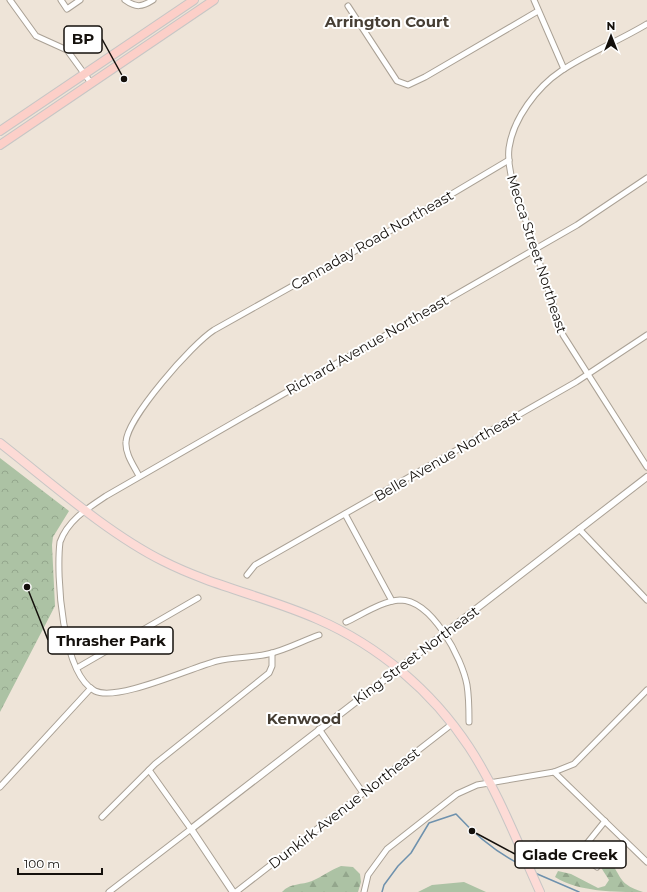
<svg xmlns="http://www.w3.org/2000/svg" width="647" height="892" viewBox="0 0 647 892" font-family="Montserrat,sans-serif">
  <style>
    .forest { fill: url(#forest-firs) }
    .park { fill: url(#park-crowns) }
    .garden { fill: #acc2a4 }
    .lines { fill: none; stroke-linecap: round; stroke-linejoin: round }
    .stream { stroke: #6e91ad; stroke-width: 1.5 }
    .minor-casing { stroke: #aaa195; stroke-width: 7 }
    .tertiary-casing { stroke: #aaa195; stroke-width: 8 }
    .primary-casing { stroke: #c7c6c5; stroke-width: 10 }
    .trunk-casing { stroke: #c7c6c5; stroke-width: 10 }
    .minor { stroke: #fff; stroke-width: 5 }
    .tertiary { stroke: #fff; stroke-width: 6 }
    .primary { stroke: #fddbd6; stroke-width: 8 }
    .trunk { stroke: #fccfc8; stroke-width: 8 }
    .labels { text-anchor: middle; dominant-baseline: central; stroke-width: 4; stroke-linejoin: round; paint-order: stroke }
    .street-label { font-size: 14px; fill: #14100c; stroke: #fff }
    .neighbourhood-label { font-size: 15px; font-weight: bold; fill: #463e34; stroke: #fff }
    .leader { fill: none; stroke: #14100c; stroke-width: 1.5 }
    .callout-dot { fill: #14100c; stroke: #fff; stroke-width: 1.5 }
    .callout { fill: #fff; stroke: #14100c; stroke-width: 1.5 }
    .callout-label { font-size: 15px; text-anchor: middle; font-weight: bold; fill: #14100c }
  </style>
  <defs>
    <pattern id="forest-firs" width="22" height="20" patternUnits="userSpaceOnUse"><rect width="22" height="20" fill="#acc2a4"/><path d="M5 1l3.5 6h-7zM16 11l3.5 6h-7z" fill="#93a68c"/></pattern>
    <pattern id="park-crowns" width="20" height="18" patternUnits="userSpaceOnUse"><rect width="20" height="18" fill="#acc2a4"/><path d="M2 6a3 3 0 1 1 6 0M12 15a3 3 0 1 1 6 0" fill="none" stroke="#93a68c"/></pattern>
  </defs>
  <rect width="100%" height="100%" fill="#eee4d8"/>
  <g class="forest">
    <path d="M601 861C616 860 616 876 626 884 631 888 637 890 643 892 614 892 579 892 555 877L558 871 571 874 598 888 605 886 609 880 600 866Z"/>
    <path d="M341 866 353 867 360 874 361 882 358 892H282C290 883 302 885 312 881 322 877 330 870 341 866Z"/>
  </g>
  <path class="park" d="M0 458 69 511 53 537 52 545 55 606 0 712Z"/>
  <path class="garden" d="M464 882 486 892H418L432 885Z"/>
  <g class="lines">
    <g class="stream">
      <path d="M535 873 579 892"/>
      <path d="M382 892 384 885 398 866 411 853 429 823 456 814C476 836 498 854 525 867"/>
    </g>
    <g class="minor-casing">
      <g id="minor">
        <path d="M10 0 36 36 67 50 91 83"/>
        <path d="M61 0 67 9 80 0"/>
        <path d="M125 0C136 8 142 7 153 0"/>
        <path d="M534 0 564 69"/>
        <path d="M348 6 397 81 408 85 425 77 538 11"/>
        <path d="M647 24C619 41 588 53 561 71 537 87 513 119 509 148 508 157 509 166 511 175L563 335 647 467"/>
        <path d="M139 476C134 466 125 454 126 442 127 418 192 344 214 330L371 242 509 160"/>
        <path d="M345 514 392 601"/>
        <path d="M579 529 647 600"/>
        <path d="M247 575 255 565 576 382 647 335"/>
        <path d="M346 622C363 614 382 601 400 600 432 600 462 658 467 685 469 697 469 710 469 722"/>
        <path d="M319 635C302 641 286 650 268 654 251 658 233 657 217 661 190 668 117 702 95 691 62 674 56 575 60 542 68 520 88 508 106 496L577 225 647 178"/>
        <path d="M77 668 198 598"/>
        <path d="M319 729 363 793"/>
        <path d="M554 772 574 764 647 690"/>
        <path d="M0 787 91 688"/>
        <path d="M102 817 155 764 269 673 272 666V653"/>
        <path d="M537 844C549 853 561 867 576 857L605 821"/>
        <path d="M579 853 597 867"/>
        <path d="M109 892 191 829 149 770"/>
        <path d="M236 892 452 724"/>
        <path d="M364 892 368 875 387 849 457 794 477 785 554 772 647 862"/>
      </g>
    </g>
    <g class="tertiary-casing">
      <path id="tertiary" d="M233 892 191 829C343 711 495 594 647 477"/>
    </g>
    <g class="primary-casing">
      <path id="primary" d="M0 443C50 482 107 533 163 561 212 586 267 597 317 619 379 646 432 691 469 747 498 791 518 844 540 892"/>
    </g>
    <g class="trunk-casing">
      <g id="trunk">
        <path d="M0 131 194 0"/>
        <path d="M0 145 214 0"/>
      </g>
    </g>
    <use href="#minor" class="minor"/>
    <use href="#tertiary" class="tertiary"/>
    <use href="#primary" class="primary"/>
    <use href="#trunk" class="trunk"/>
  </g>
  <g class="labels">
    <g class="street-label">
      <text transform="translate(372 240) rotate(-30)">Cannaday Road Northeast</text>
      <text transform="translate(537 254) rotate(72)">Mecca Street Northeast</text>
      <text transform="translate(367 345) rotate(-30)">Richard Avenue Northeast</text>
      <text transform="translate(447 456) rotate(-30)">Belle Avenue Northeast</text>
      <text transform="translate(416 655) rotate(-37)">King Street Northeast</text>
      <text transform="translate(344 808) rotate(-38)">Dunkirk Avenue Northeast</text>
    </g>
    <g class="neighbourhood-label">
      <text x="387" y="21">Arrington Court</text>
      <text x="304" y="718">Kenwood</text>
    </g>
  </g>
  <path class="leader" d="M124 79L102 39M27 587L48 640M472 831L515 854"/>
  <g class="callout-dot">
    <circle cx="124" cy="79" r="4"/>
    <circle cx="27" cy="587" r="4"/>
    <circle cx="472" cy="831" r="4"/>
  </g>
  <g class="callout">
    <rect x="64" y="26" width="38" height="27" rx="4"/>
    <rect x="48" y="627" width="125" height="27" rx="4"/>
    <rect x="515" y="841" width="111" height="27" rx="4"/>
  </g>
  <g class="callout-label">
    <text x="83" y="44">BP</text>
    <text x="111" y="646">Thrasher Park</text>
    <text x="570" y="860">Glade Creek</text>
  </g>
  <g transform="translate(611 36)" stroke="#ffffff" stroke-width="3" paint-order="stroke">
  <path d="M0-3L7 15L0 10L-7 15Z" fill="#14100c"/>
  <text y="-6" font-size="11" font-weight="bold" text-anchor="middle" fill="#14100c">N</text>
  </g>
  <path d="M18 868v6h84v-6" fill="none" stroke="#14100c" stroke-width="2"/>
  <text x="24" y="868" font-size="12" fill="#14100c" stroke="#ffffff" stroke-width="3" paint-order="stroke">100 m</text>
</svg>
